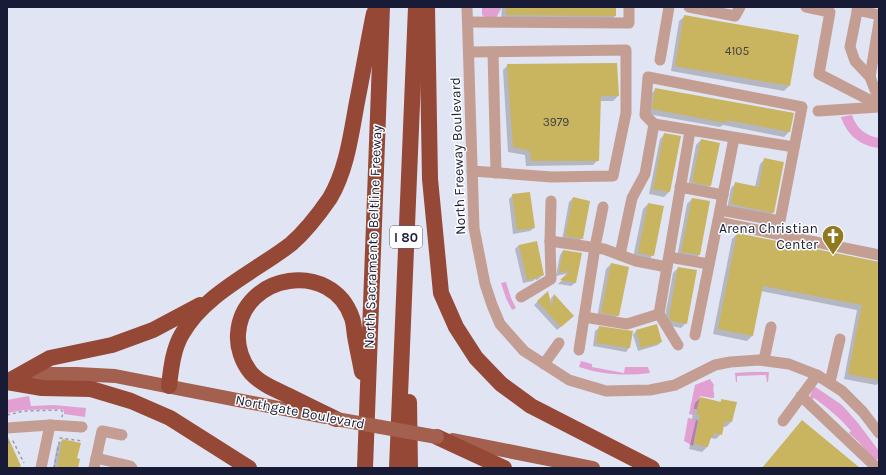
<svg xmlns="http://www.w3.org/2000/svg" width="886" height="475" viewBox="0 0 886 475" font-family="Karla,sans-serif">
  <style>
    .green { fill: #e2a0d2 }
    .shadow { fill: #0003 }
    .building { fill: #c9b460 }
    .lines { fill: none; stroke-linecap: round; stroke-linejoin: round }
    .path { stroke: #979aad; stroke-width: 1.5; stroke-dasharray: 3 3; stroke-linecap: butt }
    .minor { stroke: #c49e93; stroke-width: 11 }
    .major { stroke: #a3604e; stroke-width: 14 }
    .highway { stroke: #954835; stroke-width: 16 }
    .major-bridge { stroke: #a3604e; stroke-width: 14 }
    .labels { text-anchor: middle; dominant-baseline: central; stroke-width: 3; stroke-linejoin: round; paint-order: stroke }
    .number-label { font-size: 12px; fill: #444140 }
    .shield { fill: #fff; stroke: #5d5f72; stroke-width: 1 }
    .shield-label { font-size: 13px; font-weight: bold; fill: #171b36 }
    .street-label { font-size: 14px; fill: #171b36; stroke: #fff }
    .poi-label { font-size: 14px; fill: #171b36; stroke: #fff; text-anchor: end }
  </style>
  <rect width="100%" height="100%" fill="#e1e4f3"/>
  <g class="green">
    <path d="M482 7H502L496 18 485 17 482 15Z"/>
    <path d="M852 115C856 128 866 136 879 138V148C860 146 847 135 841 117Z"/>
    <path d="M506 282 511 298 516 308 512 310 506 298 501 283Z"/>
    <path d="M581 361 592 364V367L624 373 625 367H648L650 373C625 376 603 375 579 367Z"/>
    <path d="M749 372H769L768 382H767L766 375 737 376V382H736L735 373Z"/>
    <path d="M710 379 714 385C712 390 715 392 714 398H712L700 396 697 409H694L693 415 689 414 695 385Z"/>
    <path d="M814 386 842 405 858 423 879 451V458L876 460 872 459 859 442 849 433 851 431C840 418 828 408 814 398L811 400 810 396Z"/>
    <path d="M29 396 31 406 54 405 86 408 85 417 64 414V411L62 409 24 410 7 413V400Z"/>
    <path d="M688 418 697 420 698 421 693 446 684 441Z"/>
  </g>
  <g class="shadow">
    <path d="M502 7H615V16L610 21 501 20Z"/>
    <path d="M685 16 789 86 784 91 671 71 679 21Z"/>
    <path d="M508 65 618 96 613 101H600L598 160 593 165 526 166 525 155 508 152 503 70Z"/>
    <path d="M656 89 793 113 789 132 784 137 723 125 720 127 648 114 651 94Z"/>
    <path d="M665 134 669 192 664 197 649 194 660 139Z"/>
    <path d="M701 140 711 185 705 190 688 187 696 145Z"/>
    <path d="M765 159 774 212 768 217 727 209 731 188 736 183 755 187 760 164Z"/>
    <path d="M513 195 534 228 530 231 513 234 509 199Z"/>
    <path d="M573 198 582 238 578 242 562 240 569 202Z"/>
    <path d="M692 199 709 202 699 255 694 260 677 257 687 204Z"/>
    <path d="M648 204 653 255 648 260 633 258 643 209Z"/>
    <path d="M737 234 879 262V383L876 385 844 379 857 310 761 291 752 336 747 341 713 334 732 239Z"/>
    <path d="M519 245 543 275 537 280 535 279 533 281 523 283 515 249Z"/>
    <path d="M563 251 581 254 575 283 571 286 558 284 570 273 556 276 560 255Z"/>
    <path d="M611 264 618 315 613 320 597 318 606 269Z"/>
    <path d="M678 268 686 323 681 328 666 325 664 322 673 273Z"/>
    <path d="M547 293 550 304 551 298 554 295 573 316 557 330 534 305Z"/>
    <path d="M656 325 661 342 658 345 638 351 633 335 636 331Z"/>
    <path d="M599 328 632 332 629 348 626 352 593 346 595 331Z"/>
    <path d="M700 398 719 403 722 400 731 422 726 427 723 426 721 434 716 439 711 438 709 441 707 447 702 452 689 449 696 420 692 419 695 403Z"/>
    <path d="M62 440 76 459V468H53L57 446Z"/>
  </g>
  <g class="building">
    <path d="M506 7H616V16L506 15Z"/>
    <path d="M684 15 799 35 790 86 675 66Z"/>
    <path d="M617 63 619 96H601L599 161H531L530 151 513 147 507 64Z"/>
    <path d="M655 88 794 113 790 132 727 120 726 123 652 109Z"/>
    <path d="M664 133 681 136 670 192 653 189Z"/>
    <path d="M701 139 720 143 711 186 692 182Z"/>
    <path d="M764 158 784 162 774 213 731 204 735 182 759 187Z"/>
    <path d="M530 192 535 228 517 230 512 194Z"/>
    <path d="M573 197 590 201 583 239 565 236Z"/>
    <path d="M692 198 710 201 700 255 681 252Z"/>
    <path d="M648 203 664 206 654 256 638 253Z"/>
    <path d="M737 233 879 262V380L848 374 862 305 763 286 753 336 718 329Z"/>
    <path d="M537 241 544 275 542 276H537L538 278 527 280 519 245Z"/>
    <path d="M563 250 582 253 576 283 560 280 571 270 559 273Z"/>
    <path d="M611 263 629 267 619 316 601 313Z"/>
    <path d="M678 267 697 270 687 324 671 321 669 317Z"/>
    <path d="M548 291 552 307 554 294 574 316 561 327 537 301Z"/>
    <path d="M657 324 662 342 641 348 636 330Z"/>
    <path d="M599 326 633 331 630 348 596 343Z"/>
    <path d="M700 397 721 402V399L737 402 732 422 725 421 722 435 714 433 713 438 711 437 708 447 694 444 700 415 696 414Z"/>
    <path d="M802 420 860 468H762Z"/>
    <path d="M7 435 21 466 17 468H7Z"/>
    <path d="M62 439 81 443 77 458 80 459 78 468H57Z"/>
  </g>
  <g class="lines">
    <g class="path">
      <path d="M7 415 24 411 61 410 63 412 62 417"/>
      <path d="M7 443 13 441 24 463"/>
      <path d="M54 468 60 438 82 441"/>
    </g>
    <g class="minor">
      <path d="M467 7 474 228 485 284 492 305 500 324 524 351 569 380 606 391 650 390 675 385 715 365 730 362 759 360 789 364 817 375 842 391 863 412 879 433"/>
      <path d="M689 7 735 16 740 7"/>
      <path d="M806 7 830 12 819 74 879 105"/>
      <path d="M858 7 850 47 855 61 870 77 879 100"/>
      <path d="M857 10 879 15"/>
      <path d="M468 22 629 23V7"/>
      <path d="M469 52 626 50V113L613 176 552 177 472 171"/>
      <path d="M493 52 496 173"/>
      <path d="M660 60 669 7"/>
      <path d="M870 77 879 22"/>
      <path d="M818 111 879 107"/>
      <path d="M654 124 794 147"/>
      <path d="M680 187 723 195"/>
      <path d="M720 210 734 138"/>
      <path d="M718 222 879 255"/>
      <path d="M550 241 604 249 636 261 667 267"/>
      <path d="M620 255 632 198 645 174 654 124 645 115 648 77 802 107 780 221 720 210 695 335"/>
      <path d="M669 257 709 264"/>
      <path d="M521 297 551 279 550 241 551 201"/>
      <path d="M584 317 627 324 659 314"/>
      <path d="M678 345 659 314 690 131"/>
      <path d="M579 350 595 247 603 207"/>
      <path d="M764 360 771 327"/>
      <path d="M544 364 559 343"/>
      <path d="M830 382 840 339"/>
      <path d="M801 396 877 468"/>
      <path d="M783 421 817 375"/>
      <path d="M7 428 50 425 82 427"/>
      <path d="M96 458 130 466 132 468"/>
      <path d="M41 468 50 425"/>
      <path d="M94 468 102 431 122 435"/>
    </g>
    <g class="major">
      <path d="M15 380 52 374H77L115 376 325 417"/>
      <path d="M453 440 593 468"/>
    </g>
    <g class="highway">
      <path d="M427 7 430 179 441 293 456 327 476 358 501 384 531 406 652 468"/>
      <path d="M7 382 42 388 91 389 131 401 170 418 249 468"/>
      <path d="M7 382 50 358 112 345 153 330 200 305"/>
      <path d="M169 386C171 369 173 349 182 334 204 294 256 271 291 244 306 231 319 214 330 198 347 169 351 134 357 102 363 72 368 42 374 13"/>
      <path d="M409 402 410 468"/>
      <path d="M336 419C319 411 303 403 287 395 274 389 260 383 251 373 242 362 237 347 238 334 242 273 332 259 352 318 354 323 354 330 355 336 357 348 360 360 362 372"/>
      <path d="M437 437 504 468"/>
      <path d="M365 468 382 7"/>
      <path d="M397 468 416 7"/>
    </g>
    <path class="major-bridge" d="M336 419 437 437"/>
  </g>
  <defs>
    <g id="church-pin" transform="scale(1.15)"><path d="M0 17L-7.5 6A9.5 9.5 0 1 1 7.5 6Z" fill="#8f7a1f" stroke="#fff"/><path d="M-1.2-6h2.4v3.5h3.3v2.4h-3.3V6h-2.4V-.1h-3.3v-2.4h3.3Z" fill="#fff"/></g>
  </defs>
  <g fill-rule="evenodd">
    <use href="#church-pin" x="833" y="236"/>
  </g>
  <g class="labels">
    <g class="number-label">
      <text x="737" y="51">4105</text>
      <text x="556" y="122">3979</text>
    </g>
    <rect class="shield" x="390" y="226" width="32" height="22" rx="3"/>
    <g class="shield-label">
      <text x="406" y="237">I 80</text>
    </g>
    <g class="street-label">
      <text transform="translate(458 156) rotate(-92)">North Freeway Boulevard</text>
      <text transform="translate(373 237) rotate(-88)">North Sacramento Beltline Freeway</text>
      <text transform="translate(300 412) rotate(11)">Northgate Boulevard</text>
    </g>
    <g class="poi-label">
      <text x="818" y="228">Arena Christian<tspan x="818" dy="16">Center</tspan></text>
    </g>
  </g>
  <rect width="886" height="475" fill="none" stroke="#171b36" stroke-width="16"/>
</svg>
